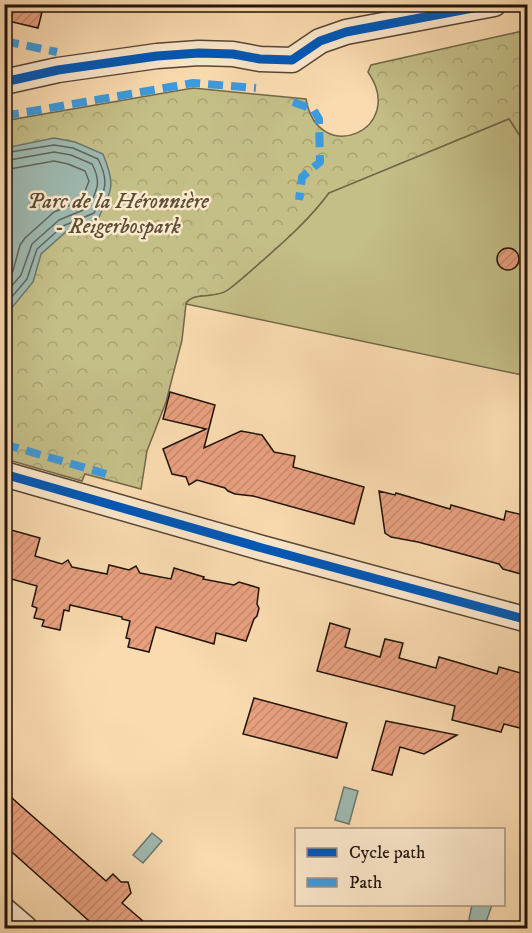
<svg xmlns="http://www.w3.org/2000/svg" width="532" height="933" viewBox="0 0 532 933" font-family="'IM FELL DW Pica',serif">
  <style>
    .forest { fill: url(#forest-crowns); stroke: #726849; stroke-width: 1.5 }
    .garden { fill: #c4be87; stroke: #726849; stroke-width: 1.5 }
    .water { fill: #9fbab1; stroke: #6c776f; stroke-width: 1.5 }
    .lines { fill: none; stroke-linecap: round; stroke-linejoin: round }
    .shore { stroke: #60665e; stroke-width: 1.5 }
    .building { fill: url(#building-hatch); stroke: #20130b; stroke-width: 1.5 }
    .minor-casing { stroke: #564534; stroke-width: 27 }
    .minor { stroke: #fce8cc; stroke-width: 24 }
    .quiet { stroke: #3c9ade; stroke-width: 8; stroke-dasharray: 15 8; stroke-linecap: butt }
    .cycleway-casing { stroke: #fce8cc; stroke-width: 13 }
    .cycleway { stroke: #0057b8; stroke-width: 9 }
    .labels { text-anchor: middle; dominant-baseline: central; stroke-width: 5; stroke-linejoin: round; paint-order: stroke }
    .park-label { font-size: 22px; font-style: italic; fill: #594f36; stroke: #fce8cc }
  </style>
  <defs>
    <pattern id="forest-crowns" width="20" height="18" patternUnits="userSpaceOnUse" patternTransform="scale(1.5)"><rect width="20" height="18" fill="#c4be87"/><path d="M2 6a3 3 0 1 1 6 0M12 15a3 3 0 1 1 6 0" fill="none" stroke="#a8a273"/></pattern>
    <pattern id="building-hatch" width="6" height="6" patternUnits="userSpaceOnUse" patternTransform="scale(1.5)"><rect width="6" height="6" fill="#e8a07e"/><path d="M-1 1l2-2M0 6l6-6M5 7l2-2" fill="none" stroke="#c7896c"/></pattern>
  </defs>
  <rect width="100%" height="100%" fill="#fadbb0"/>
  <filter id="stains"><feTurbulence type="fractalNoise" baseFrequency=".00333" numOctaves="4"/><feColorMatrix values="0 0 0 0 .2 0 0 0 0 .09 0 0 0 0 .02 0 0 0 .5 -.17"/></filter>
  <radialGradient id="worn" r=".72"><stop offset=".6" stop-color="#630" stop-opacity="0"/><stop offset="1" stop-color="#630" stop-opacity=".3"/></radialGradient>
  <path class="forest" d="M527 30V147L509 119 329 193C310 219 285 241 260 263 250 272 239 282 228 290 214 300 192 291 186 304L182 340 166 402 147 451 141 489 85 474 82 481 5 459 4 121 193 88 306 99C318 168 408 130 368 72L371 65Z"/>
  <path class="garden" d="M509 119 527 147V376L186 304C192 291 214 300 228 290 239 282 250 272 260 263 285 241 310 219 329 193Z"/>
  <g class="water">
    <path d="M54 138 75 142 103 154C116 186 112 189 98 219L67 231 41 254 33 282 5 316V148Z"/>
    <path d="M344 787 358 791 349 824 335 820Z"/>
    <path d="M152 833 162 841 143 863 133 855Z"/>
    <path d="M472 905H492L485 925C478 928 473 926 469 919Z"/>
  </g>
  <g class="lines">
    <g class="shore">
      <path d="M4 153 54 145 73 148 98 159C110 182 105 191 94 213L63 226 37 249 27 279 4 306"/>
      <path d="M4 161 54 152 71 155 92 164C102 183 97 190 88 208L59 220 32 244 21 275 4 295"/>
      <path d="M4 170 54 161 68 164 85 171 89 181 81 201 54 212 25 238 20 245 13 271 4 281"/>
    </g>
  </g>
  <g class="building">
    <path d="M4 4H44L38 28 4 20Z"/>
    <circle cx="508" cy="259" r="11"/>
    <path d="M170 392 215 405 204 448 241 431 262 435 274 452 295 456 293 467 364 487 354 524 253 496 235 494 228 491 225 488 197 480 189 485 186 477 172 474 163 449 206 429 163 419Z"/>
    <path d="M379 491 395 495 396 493 450 509 451 505 504 520 506 511 528 516V576L503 569 499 564 418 542 391 537 385 533Z"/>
    <path d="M4 528 40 538 35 556 62 564 68 560 72 567 107 574 109 565 129 570 136 566 140 573 171 579 174 568 204 577 203 579 234 585 239 582 259 588 257 604 259 608 257 616 254 619 246 641 216 633 214 644 156 627 149 652 128 647 130 639 126 638 130 621 122 619V617L70 605 69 611 64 610 60 630 42 626 44 620 34 618 37 608 32 606 37 586 4 577Z"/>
    <path d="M330 623 350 629 345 647 380 657 385 639 403 643 399 658 436 668 439 657 497 674 499 667 528 675V716L524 729 504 724 501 732 452 720 455 706 317 671Z"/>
    <path d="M254 698 347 723 337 758 243 734Z"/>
    <path d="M386 721 457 735 424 754 400 747 392 775 372 770Z"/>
    <path d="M4 791 106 881 113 874 121 882H128L131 893 122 903 151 928H97L4 845Z"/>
  </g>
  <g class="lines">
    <g class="minor-casing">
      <g id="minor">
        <path d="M4 82 58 70 157 56 199 53 233 54 260 59 292 60 320 41 346 32 494 4"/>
        <path d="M4 474 262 548 528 620"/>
        <path d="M4 910 25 928"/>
      </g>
    </g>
    <use href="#minor" class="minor"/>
    <g class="quiet">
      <path d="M4 41 57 52"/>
      <path d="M293 102 313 109 319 119 320 162 302 177 299 200"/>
      <path d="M4 116 193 83 256 88"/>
      <path d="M4 444 106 474"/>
    </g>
    <g class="cycleway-casing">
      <g id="cycleway">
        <path d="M4 82 58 70 157 56 199 53 233 54 260 59 292 60 320 41 346 32 494 4"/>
        <path d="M4 474 262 548 528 620"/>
      </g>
    </g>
    <use href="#cycleway" class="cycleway"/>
  </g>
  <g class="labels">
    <g class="park-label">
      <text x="118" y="201">Parc de la Héronnière<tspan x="118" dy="25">- Reigerbospark</tspan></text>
    </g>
  </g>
  <rect width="532" height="933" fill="none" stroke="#fadbb0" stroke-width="24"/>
  <rect x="6" y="6" width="520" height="921" fill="none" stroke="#20130b" stroke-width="3"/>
  <rect x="12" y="12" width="508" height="909" fill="none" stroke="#20130b" stroke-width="1.5"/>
  <rect x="295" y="828" width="210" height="78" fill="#fce8cc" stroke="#a4937f" stroke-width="1.5"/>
  <rect x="307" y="848" width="30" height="9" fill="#0057b8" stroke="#a4937f" stroke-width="1.5"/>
  <text x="349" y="858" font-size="18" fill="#20130b">Cycle path</text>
  <rect x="307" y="878" width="30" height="9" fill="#3c9ade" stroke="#a4937f" stroke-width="1.5"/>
  <text x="349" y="888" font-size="18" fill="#20130b">Path</text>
  <rect width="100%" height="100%" filter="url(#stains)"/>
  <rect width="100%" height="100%" fill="url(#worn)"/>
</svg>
